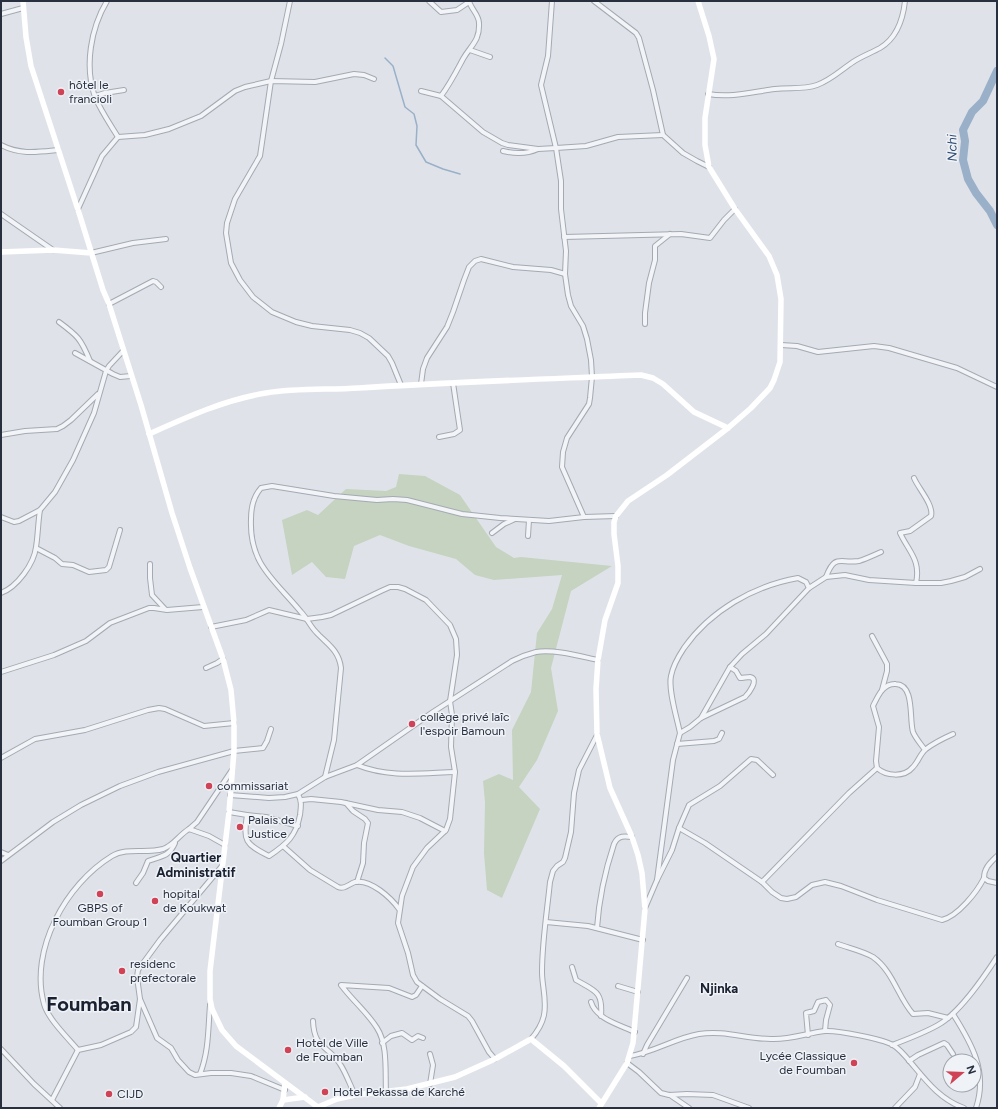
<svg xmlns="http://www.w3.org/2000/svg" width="998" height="1109" viewBox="0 0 998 1109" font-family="Figtree,sans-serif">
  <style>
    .green { fill: #c5d3c0 }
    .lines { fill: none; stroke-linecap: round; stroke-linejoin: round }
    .stream { stroke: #9ab0c9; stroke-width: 1.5 }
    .river { stroke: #9ab0c9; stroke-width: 8 }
    .street-casing { stroke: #a4aab3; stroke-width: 6 }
    .street { stroke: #f2f4f7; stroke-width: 4 }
    .secondary { stroke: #fff; stroke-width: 5.5 }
    .poi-dot { fill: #d04255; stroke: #eff2f6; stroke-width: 1.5 }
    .labels { text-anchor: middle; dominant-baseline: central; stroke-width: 3; stroke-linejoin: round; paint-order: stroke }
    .poi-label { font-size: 12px; fill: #283040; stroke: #eff2f6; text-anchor: start }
    .water-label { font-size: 13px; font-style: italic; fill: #314e75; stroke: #eff2f6 }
    .neighbourhood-label { font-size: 13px; font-weight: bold; fill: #1a2131; stroke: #eff2f6 }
    .town-label { font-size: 20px; font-weight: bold; fill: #1a2131; stroke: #eff2f6 }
  </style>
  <rect width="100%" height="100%" fill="#dfe3e9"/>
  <path class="green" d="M399 474 425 476 460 495 496 547 514 558 521 557 612 566 571 591 551 668 558 711 537 760 519 787 540 809 502 898 487 890 484 853 485 802 483 781 499 774 513 780 512 730 531 692 537 633 552 609 562 575 494 580 475 575 456 559 409 546 380 535 354 546 345 579 326 577 312 562 292 575 282 520 307 510 318 515 346 489 386 491 396 487Z"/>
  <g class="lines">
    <path class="stream" d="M385 58 393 66 405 107 414 114 417 126 416 145 426 162 443 169 460 174"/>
    <path class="river" d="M997 71 983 101 972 112 963 130 965 141 963 160 968 179 976 193 990 211 997 225"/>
    <g class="street-casing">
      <g id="street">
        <path d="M107 1C91 28 84 66 95 97 101 111 110 124 118 137"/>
        <path d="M290 1 281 44 271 81 260 156 235 199 227 223 226 233 231 263 240 280 253 297 272 312 296 322 312 326 350 330 360 333 369 338 388 356 392 363 401 385"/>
        <path d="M429 1 441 12 457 10 469 2"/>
        <path d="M552 1 548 56 541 85 556 148 561 181V209L566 251 565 274 568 295 571 306 583 326 587 339 591 360 592 377 590 398 589 404 567 438 563 452 562 467 584 517"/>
        <path d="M594 1 636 33 639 38 653 90 663 135 683 153 697 161 709 167"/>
        <path d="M1 14 23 8"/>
        <path d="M470 50 490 57"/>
        <path d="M421 91 441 96 483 132 502 143 508 145 538 149 556 148 586 146 618 137 663 135"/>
        <path d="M708 94C731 98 752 92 775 89 789 87 803 90 817 85 831 80 841 70 853 62 862 56 871 53 880 48 897 38 903 19 905 1"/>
        <path d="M95 96 105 93 124 90"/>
        <path d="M441 96C450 84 456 72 463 59 471 45 480 41 479 23 479 15 471 9 469 1"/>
        <path d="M1 145C20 155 38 152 58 150"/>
        <path d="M503 151C515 154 527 154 538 149"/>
        <path d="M78 209 102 156 118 137 145 135 169 129 201 116 235 91 245 87 271 81 315 82 354 74 364 75 374 79"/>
        <path d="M1 214 53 250"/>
        <path d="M564 237 681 234 710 238 724 220 735 209"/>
        <path d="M91 253 133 243 166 239"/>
        <path d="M109 304 153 281 156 282 161 287"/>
        <path d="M59 322C78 336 81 339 90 361"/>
        <path d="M645 324V313L649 283 655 260V246L670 234"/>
        <path d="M781 345 797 346 818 352 874 346 889 348 957 368 997 387"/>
        <path d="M75 353 113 374 120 377 131 376"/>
        <path d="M421 384 423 369 427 358 447 327 453 312 464 280 469 267 475 261 481 259 513 267 551 270 565 274"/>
        <path d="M1 435 25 431 57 429 63 426 71 420 98 394"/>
        <path d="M439 437 454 434 460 430 453 383"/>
        <path d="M914 478C918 488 934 505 931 516L910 531 900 533C909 552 921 560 916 583"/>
        <path d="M1 517 14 522 19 521 40 510 55 492 73 460 94 413 106 371 109 366 123 351"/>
        <path d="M492 533 504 524 515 519"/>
        <path d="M528 536 529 520"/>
        <path d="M36 548 55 558 62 564 73 565 89 572 106 570 109 567 120 530"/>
        <path d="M150 564V578L152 595 165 609"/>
        <path d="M826 577C835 553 840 564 859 561 866 559 874 555 881 552"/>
        <path d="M1 593C17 587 34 564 36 547 38 535 38 522 40 510"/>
        <path d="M211 627 246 620 269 610 307 619 322 617 331 615 381 591 390 587H398L405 589 426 600 450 625 456 639 457 655 450 701 452 715 451 747 455 772 450 819 446 830 427 848 413 867 402 896 398 923 408 953 413 975 417 982 440 999 468 1016 472 1021 489 1052 495 1059"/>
        <path d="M872 636 887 664V671L882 690"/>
        <path d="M206 668 217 663 223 659"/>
        <path d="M1 672 54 655 86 641 110 623 149 608H154L167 610 203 607"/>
        <path d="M701 718 745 697C748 694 760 679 750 677 747 677 743 678 740 678L736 671 730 667"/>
        <path d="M680 733C677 718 668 690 671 676 673 665 678 657 684 648 710 611 753 586 798 578L806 582 809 588"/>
        <path d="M677 744 714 741 719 739 722 733"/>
        <path d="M925 750C921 744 916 739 913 732 909 719 915 685 896 684 883 683 878 696 873 706L879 727 876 761 877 768C886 776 904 778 913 767 918 762 920 754 926 749 934 743 944 738 953 734"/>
        <path d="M1 758 35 739 85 730 148 710 159 708 165 709 204 726 234 723"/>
        <path d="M357 765C389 778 422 773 455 772"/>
        <path d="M325 777 334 740 341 668C339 650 327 644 316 632 310 626 307 618 301 612 275 580 249 565 251 519 251 507 253 497 261 488L272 486 334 496 377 500 393 499 407 500 462 514 500 518 549 521 584 517 616 516"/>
        <path d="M230 795 269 798 285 797 298 794 325 777 357 765 433 712 512 661C520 657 528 654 536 652 554 649 579 656 598 660"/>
        <path d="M302 800 311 799 341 802 378 810 402 812 420 818 445 831"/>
        <path d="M346 803 353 811 365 819 368 823 364 843 363 863 357 882"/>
        <path d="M229 812 247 815C243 841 245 844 269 856 287 844 296 836 300 815 301 807 302 801 298 794"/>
        <path d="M247 815 266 817 298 826"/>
        <path d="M679 828 705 843 762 882 772 892 781 898 787 899 796 897 812 885 825 882 841 886 877 900 942 920C958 916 977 892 984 878"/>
        <path d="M189 829 197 822 232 770"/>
        <path d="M283 846 310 870 338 887C344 890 349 884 355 882 371 879 391 898 399 909"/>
        <path d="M1 852 8 855"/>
        <path d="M997 856C990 863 984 868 984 878L988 881 997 883"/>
        <path d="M1 861 53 822 81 805 120 786 158 772 234 751 263 748 267 741 271 729"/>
        <path d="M657 880 673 760 680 733 690 727 701 718 730 667 742 654 766 634 809 588 826 577 845 575 869 580 916 583H941L951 581 965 577 980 569"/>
        <path d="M762 882 849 793 877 768"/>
        <path d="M136 883 143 873 148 861C161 856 169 857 175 843"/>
        <path d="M645 908 657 880 672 850 679 828 689 805 720 786 751 759 757 760 773 775"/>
        <path d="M546 922 588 926 643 940"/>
        <path d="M597 928C599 899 605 871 614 844 618 835 625 836 632 837"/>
        <path d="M838 944C849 948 863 951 873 957 893 971 898 997 913 1014L928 1013 948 1018"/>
        <path d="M572 967 576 980C595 991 603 991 601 1016"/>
        <path d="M618 986 638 992"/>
        <path d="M140 999 157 1038 171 1048 178 1060 189 1072 195 1075 211 1073H231L251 1076 285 1090"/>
        <path d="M591 1002C596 1019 620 1025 635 1032"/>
        <path d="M953 1014C972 1044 988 1072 976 1108"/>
        <path d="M313 1021C314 1049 328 1045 340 1064 346 1073 350 1085 355 1095"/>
        <path d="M808 1035 806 1013 814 1011 818 1002 826 1000 830 1005 826 1020 825 1031"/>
        <path d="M531 1039C538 1031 542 1025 544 1015 547 1000 542 986 542 972 542 942 547 912 550 882L553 871 557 866 563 862 565 858 571 832 574 793 579 770 597 735"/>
        <path d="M382 1043 391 1036 402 1033 412 1040 418 1036 423 1038"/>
        <path d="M892 1045C908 1039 924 1033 938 1025 958 1014 984 977 997 957"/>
        <path d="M1 1049 34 1084 60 1108"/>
        <path d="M78 1050C68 1038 48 1019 44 1004 29 950 66 884 112 856 127 847 146 854 163 849 174 845 179 835 189 829L209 836 225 845"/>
        <path d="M643 1054 647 1045 687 978"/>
        <path d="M630 1056C655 1052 675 1038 699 1034 725 1030 746 1039 771 1039 790 1040 807 1033 825 1031 837 1030 882 1039 893 1045 900 1049 907 1058 912 1064 927 1082 941 1100 964 1108"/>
        <path d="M909 1061 918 1055 944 1043 947 1045 953 1054"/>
        <path d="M627 1063 639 1072 661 1093 669 1095 687 1094 713 1095 749 1108"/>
        <path d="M200 1074C209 1051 208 1029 210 1005"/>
        <path d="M430 1084 433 1065 430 1054"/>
        <path d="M386 1092C385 1072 388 1045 377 1028 367 1012 352 1000 341 985L389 988 412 997 416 995 422 986"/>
        <path d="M670 1095 689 1108"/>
        <path d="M52 1100 78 1050 101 1045 131 1032 136 1027 140 999 137 977 138 970 160 940 222 866"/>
        <path d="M895 1108 915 1087 920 1074"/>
      </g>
    </g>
    <use href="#street" class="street"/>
    <g class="secondary">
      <path d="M23 1 26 37 31 66 80 216 103 290 109 304 141 405 172 513 190 568 223 659 231 690 234 723V751L229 812 210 971V999L212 1009 222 1030 236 1046 319 1108"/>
      <path d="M1 252 53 250 91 253"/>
      <path d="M149 434C187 417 224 400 266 393 297 388 328 390 359 388 453 382 547 379 641 375L653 378 663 384 694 412 728 428"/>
      <path d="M283 1100 305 1097"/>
      <path d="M318 1107 337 1099 355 1095 407 1089 455 1077 495 1059 531 1039 564 1066 601 1103"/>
      <path d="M279 1108 283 1100 285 1083"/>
      <path d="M599 1108 627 1063 633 1043 645 909 642 873 638 855 632 837 610 788 597 734 596 689 598 660 605 620 618 583V566L614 534V522L616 516 628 501 667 475 728 428 751 408 770 388 774 380 780 362 781 299 777 275 769 256 735 209 709 167 705 145V118L714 59 709 36 698 1"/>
    </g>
  </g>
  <g class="poi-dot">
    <circle cx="61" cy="92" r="4"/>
    <circle cx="412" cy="724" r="4"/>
    <circle cx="209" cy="786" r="4"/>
    <circle cx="240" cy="827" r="4"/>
    <circle cx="100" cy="894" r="4"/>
    <circle cx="155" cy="901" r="4"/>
    <circle cx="122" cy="971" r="4"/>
    <circle cx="288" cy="1050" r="4"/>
    <circle cx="854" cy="1063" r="4"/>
    <circle cx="325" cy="1092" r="4"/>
    <circle cx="109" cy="1094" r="4"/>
  </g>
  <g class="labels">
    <g class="poi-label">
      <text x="69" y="85">hôtel le<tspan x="69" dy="14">francioli</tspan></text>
      <text x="420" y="717">collège privé laîc<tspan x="420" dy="14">l'espoir Bamoun</tspan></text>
      <text x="217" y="786">commissariat</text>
      <text x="248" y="820">Palais de<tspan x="248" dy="14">Justice</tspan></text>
      <text x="163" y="894">hopital<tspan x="163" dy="14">de Koukwat</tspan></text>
      <text x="100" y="908" text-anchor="middle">GBPS of<tspan x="100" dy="14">Foumban Group 1</tspan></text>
      <text x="130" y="964">residenc<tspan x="130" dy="14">prefectorale</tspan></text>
      <text x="296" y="1043">Hotel de Ville<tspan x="296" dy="14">de Foumban</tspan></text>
      <text x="846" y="1056" text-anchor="end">Lycée Classique<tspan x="846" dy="14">de Foumban</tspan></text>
      <text x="333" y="1092">Hotel Pekassa de Karché</text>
      <text x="117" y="1094">CIJD</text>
    </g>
    <g class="water-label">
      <text transform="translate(952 148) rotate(-91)">Nchi</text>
    </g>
    <g class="neighbourhood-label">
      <text x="196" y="857">Quartier<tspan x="196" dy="15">Administratif</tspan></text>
      <text x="719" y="988">Njinka</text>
    </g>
    <g class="town-label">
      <text x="89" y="1004">Foumban</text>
    </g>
  </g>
  <rect width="998" height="1109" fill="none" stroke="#283040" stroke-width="4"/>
  <g transform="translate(962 1073) rotate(71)"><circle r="19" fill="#eff2f6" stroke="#9fa4ad"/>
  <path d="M0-3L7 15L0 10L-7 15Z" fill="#d04255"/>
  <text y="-6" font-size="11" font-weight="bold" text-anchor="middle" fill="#283040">N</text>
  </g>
</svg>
